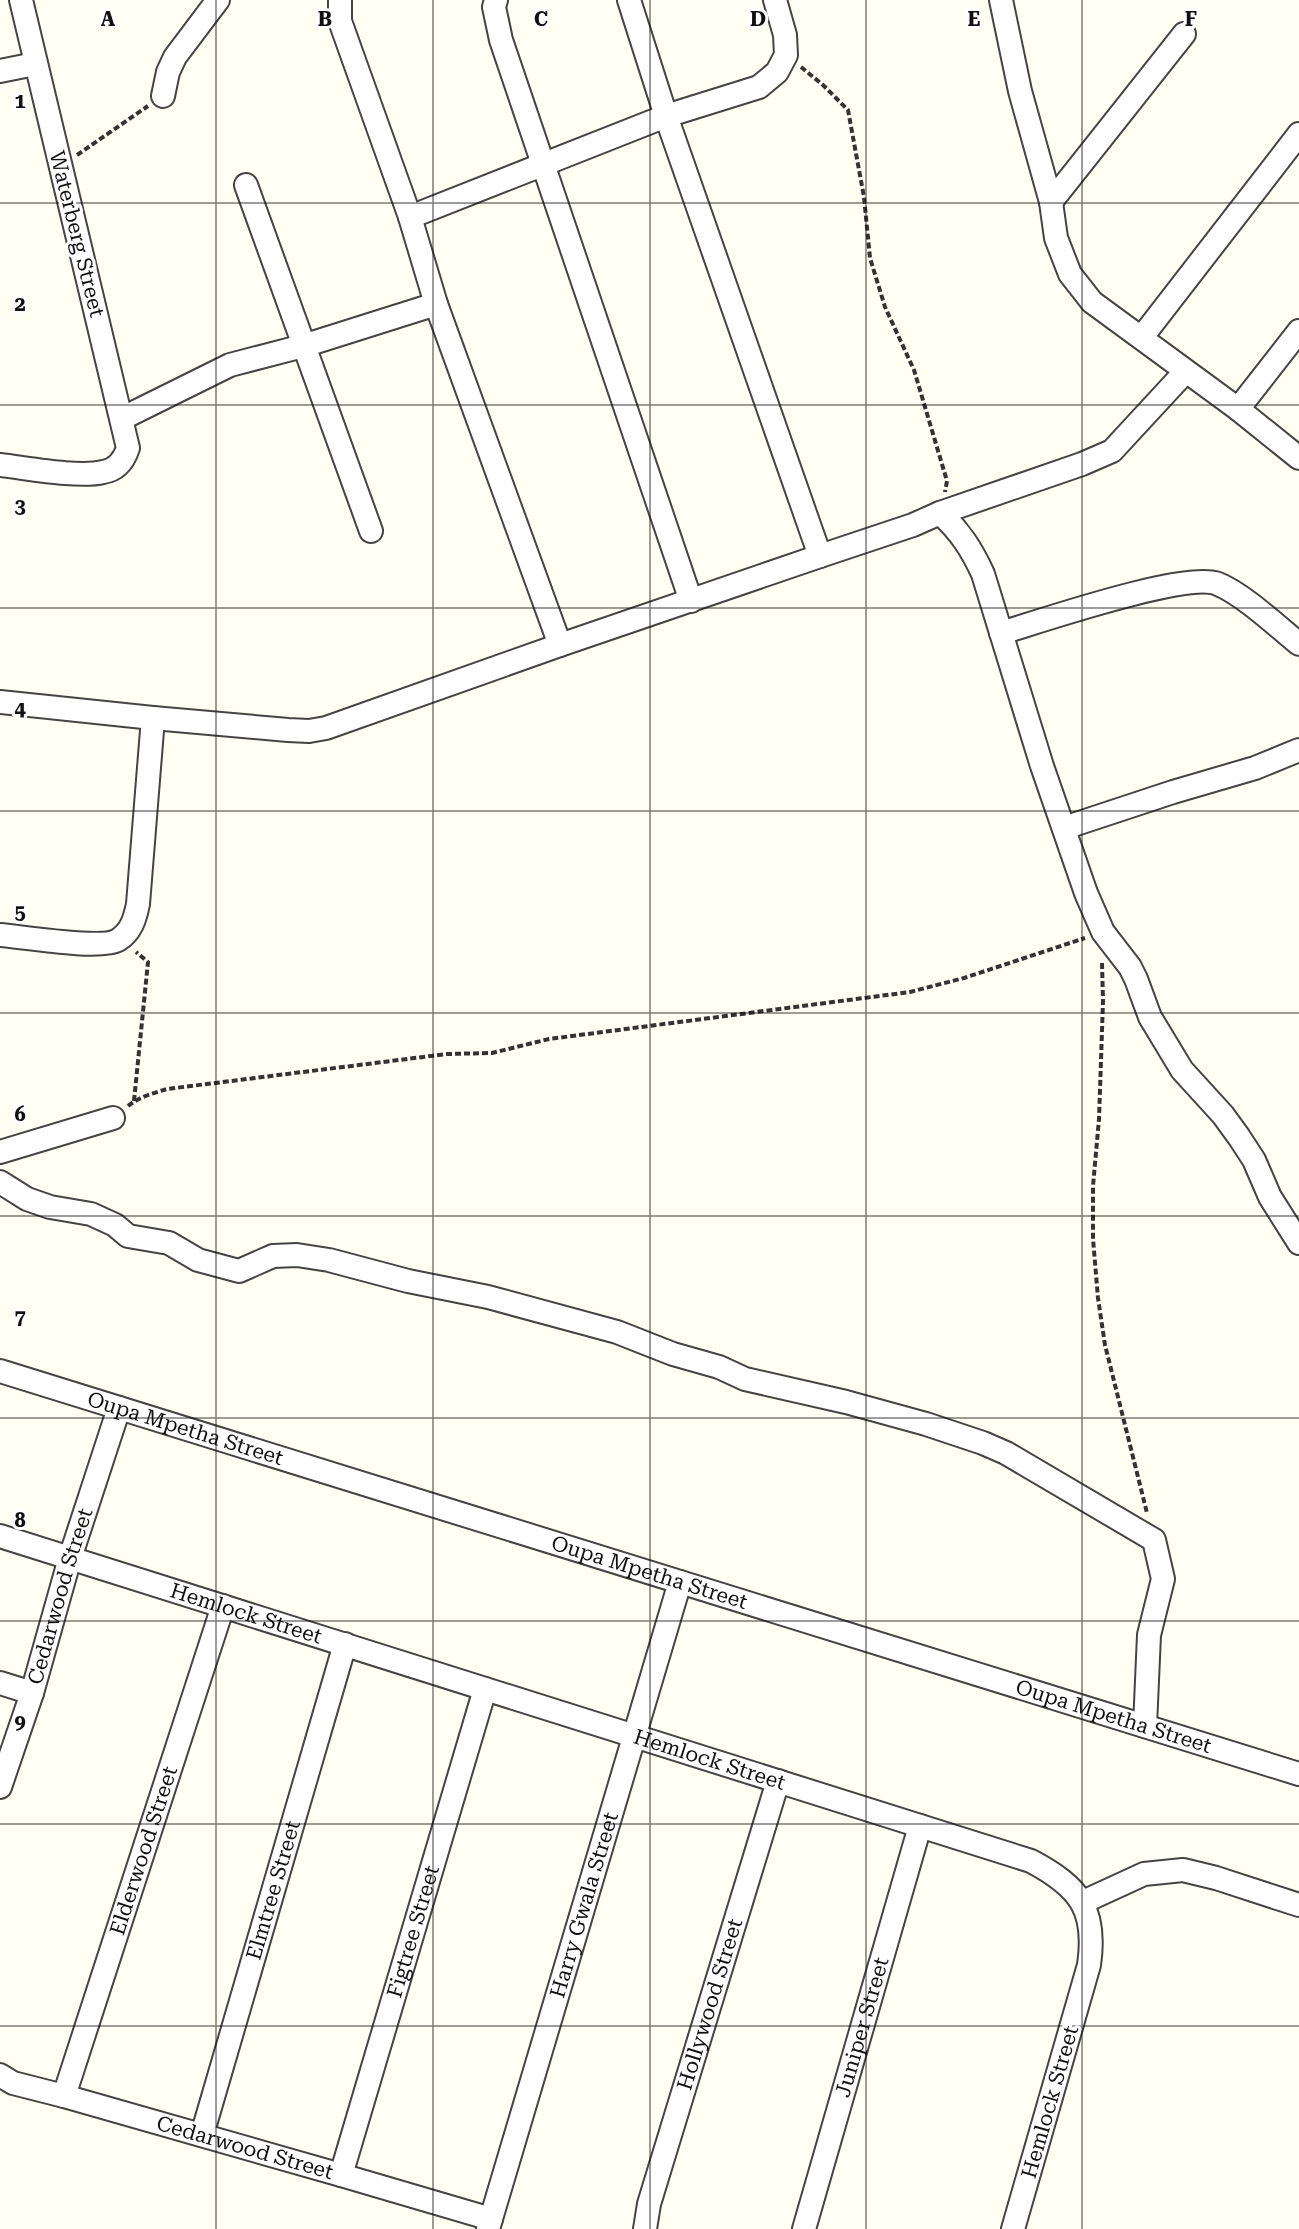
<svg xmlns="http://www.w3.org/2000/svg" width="1299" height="2229" viewBox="0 0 1299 2229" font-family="'Roboto Serif',serif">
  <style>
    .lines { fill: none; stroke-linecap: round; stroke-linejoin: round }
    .minor-casing { stroke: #444; stroke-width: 26 }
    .path { stroke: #333; stroke-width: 4; stroke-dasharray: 6 3; stroke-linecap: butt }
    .minor { stroke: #fff; stroke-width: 22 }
    .grid { fill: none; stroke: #111; stroke-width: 1.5; stroke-opacity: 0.55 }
    .labels { text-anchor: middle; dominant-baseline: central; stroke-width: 6; stroke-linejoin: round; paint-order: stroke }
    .street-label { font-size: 21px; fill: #111; stroke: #fff }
    .grid-label { font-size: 20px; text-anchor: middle; font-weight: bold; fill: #111; stroke: #fff; stroke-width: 6; stroke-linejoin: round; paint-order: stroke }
  </style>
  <rect width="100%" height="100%" fill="#fffff4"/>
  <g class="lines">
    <g class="minor-casing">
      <g id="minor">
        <path d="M340 0V21L410 217 436 304 560 645"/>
        <path d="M496 0 494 7 501 40 691 601"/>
        <path d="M1001 0 1020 91 1051 202 1056 238 1070 274 1092 302 1238 409 1299 458"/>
        <path d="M0 71 35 64"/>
        <path d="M163 96 168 72 175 57 218 0"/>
        <path d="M246 185 371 531"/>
        <path d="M1051 202 1184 34"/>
        <path d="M410 217 666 116 759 87 777 72 786 55 785 35 775 0"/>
        <path d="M1142 337 1299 134"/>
        <path d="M1238 409 1299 331"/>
        <path d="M123 418 230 365 303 346 436 304"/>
        <path d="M0 465C27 468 78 478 103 472 117 470 124 460 128 448L21 0"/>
        <path d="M940 513 1082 464 1112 451 1185 372"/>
        <path d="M820 556 913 525 940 513C960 531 972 550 983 574L1042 766 1086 893 1103 932 1130 967 1136 979 1150 1017 1182 1070 1223 1115 1239 1137 1254 1160 1270 1197 1299 1243"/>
        <path d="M1001 633C1041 621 1187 571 1218 584 1243 594 1278 627 1299 644"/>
        <path d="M0 702 153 718 138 904C135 919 131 932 118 940 101 950 23 937 0 935"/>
        <path d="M153 718 288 730 309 731 326 728 560 645 820 556 666 116 629 0"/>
        <path d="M1064 828 1173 792 1255 768 1299 750"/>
        <path d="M0 1152 113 1118"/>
        <path d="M0 1182 27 1199 50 1207 91 1214 115 1225 128 1236 169 1243 198 1260 239 1271 273 1256 297 1255 329 1260 408 1281 488 1297 617 1332 673 1354 719 1367 745 1379 846 1402 926 1424 983 1443 1006 1453 1154 1540 1163 1579 1149 1635 1145 1726"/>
        <path id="s1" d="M0 1371 1299 1774"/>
        <path id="s2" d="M0 1536 1031 1861C1080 1887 1097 1910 1089 1965L1013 2229"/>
        <path d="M0 1683 32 1693"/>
        <path id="s3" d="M0 1787 32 1693 70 1558 119 1408"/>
        <path d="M1083 1902 1144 1874 1183 1870 1216 1878 1299 1905"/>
        <path id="s4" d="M0 2075 13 2083 64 2096 341 2175 491 2219"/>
        <path id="s5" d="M64 2096 223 1606"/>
        <path id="s6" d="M202 2135 345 1644"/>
        <path id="s7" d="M341 2175 485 1689"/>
        <path id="s8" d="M488 2229 680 1582"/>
        <path id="s9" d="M645 2229 649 2204 778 1781"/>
        <path id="s10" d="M804 2229 920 1826"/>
      </g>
    </g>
    <g class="path">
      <path d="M801 67 823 85 848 110 864 197 870 258 885 307 914 370 947 481 945 492"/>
      <path d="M77 155 148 106"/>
      <path d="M1102 963 1103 1001 1099 1119 1093 1186V1239L1098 1298 1105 1345 1147 1513"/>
      <path d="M134 1101 148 962 136 952"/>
      <path d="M128 1106C139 1097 154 1093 167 1089L447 1054 492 1053 549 1039 910 992 964 978 1085 938"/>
    </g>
    <use href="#minor" class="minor"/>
  </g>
  <path class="grid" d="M216 0V2229M433 0V2229M650 0V2229M866 0V2229M1082 0V2229M0 203H1299M0 405H1299M0 608H1299M0 811H1299M0 1013H1299M0 1216H1299M0 1418H1299M0 1621H1299M0 1824H1299M0 2026H1299"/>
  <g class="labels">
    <g class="street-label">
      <text transform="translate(77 234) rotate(76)">Waterberg Street</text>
      <text stroke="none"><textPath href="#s1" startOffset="194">Oupa Mpetha Street</textPath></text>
      <text stroke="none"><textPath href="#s1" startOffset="680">Oupa Mpetha Street</textPath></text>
      <text stroke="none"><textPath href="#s3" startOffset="200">Cedarwood Street</textPath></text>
      <text stroke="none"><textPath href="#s2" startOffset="258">Hemlock Street</textPath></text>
      <text stroke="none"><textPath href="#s1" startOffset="1166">Oupa Mpetha Street</textPath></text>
      <text stroke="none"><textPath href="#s2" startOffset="744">Hemlock Street</textPath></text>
      <text stroke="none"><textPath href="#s5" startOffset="258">Elderwood Street</textPath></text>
      <text stroke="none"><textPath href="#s6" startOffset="255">Elmtree Street</textPath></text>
      <text stroke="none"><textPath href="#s8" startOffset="338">Harry Gwala Street</textPath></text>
      <text stroke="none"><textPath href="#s7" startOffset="254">Figtree Street</textPath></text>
      <text stroke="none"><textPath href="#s9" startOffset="234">Hollywood Street</textPath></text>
      <text stroke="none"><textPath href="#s10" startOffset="210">Juniper Street</textPath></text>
      <text transform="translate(1050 2102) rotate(-74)">Hemlock Street</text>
      <text stroke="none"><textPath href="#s4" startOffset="256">Cedarwood Street</textPath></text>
    </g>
  </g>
  <g class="grid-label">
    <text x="108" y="26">A</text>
    <text x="325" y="26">B</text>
    <text x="541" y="26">C</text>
    <text x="758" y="26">D</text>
    <text x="974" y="26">E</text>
    <text x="1191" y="26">F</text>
    <text x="20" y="108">1</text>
    <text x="20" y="311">2</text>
    <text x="20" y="513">3</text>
    <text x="20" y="716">4</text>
    <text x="20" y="919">5</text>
    <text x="20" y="1121">6</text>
    <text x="20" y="1324">7</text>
    <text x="20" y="1527">8</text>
    <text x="20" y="1729">9</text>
  </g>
</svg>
